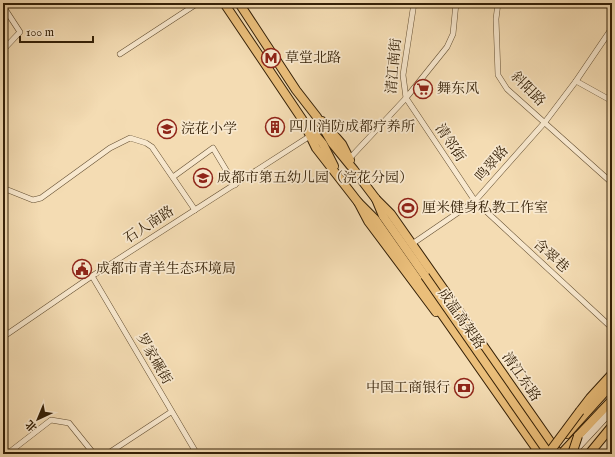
<svg xmlns="http://www.w3.org/2000/svg" width="615" height="457" viewBox="0 0 615 457" font-family="'IM FELL English','Noto Serif SC',serif">
  <style>
    .lines { fill: none; stroke-linecap: round; stroke-linejoin: round }
    .minor-casing { stroke: #644f32; stroke-width: 6 }
    .secondary-casing { stroke: #342007; stroke-width: 8 }
    .primary-casing { stroke: #342007; stroke-width: 10 }
    .trunk-casing { stroke: #342007; stroke-width: 10 }
    .minor { stroke: #f8e8ce; stroke-width: 5 }
    .secondary { stroke: #f8e8ce; stroke-width: 7 }
    .primary { stroke: #eabe7a; stroke-width: 8 }
    .trunk { stroke: #eabe7a; stroke-width: 8 }
    .trunk-bridge-casing { stroke: #342007; stroke-width: 10; stroke-linecap: butt }
    .trunk-bridge { stroke: #eabe7a; stroke-width: 8 }
    .labels { text-anchor: middle; dominant-baseline: central; stroke-width: 3.5; stroke-linejoin: round; paint-order: stroke }
    .poi-label { font-size: 14px; fill: #342007; stroke: #f8e8ce; text-anchor: start }
    .street-label { font-size: 14px; fill: #342007; stroke: #f8e8ce }
  </style>
  <rect width="100%" height="100%" fill="#f4dcb3"/>
  <filter id="stains"><feTurbulence type="fractalNoise" baseFrequency=".005" numOctaves="4"/><feColorMatrix values="0 0 0 0 .2 0 0 0 0 .09 0 0 0 0 .02 0 0 0 .5 -.17"/></filter>
  <radialGradient id="worn" r=".72"><stop offset=".6" stop-color="#630" stop-opacity="0"/><stop offset="1" stop-color="#630" stop-opacity=".3"/></radialGradient>
  <g class="lines">
    <g class="minor-casing">
      <g id="minor">
        <path d="M456 3 453 34 447 47 406 98 475 201 612 328"/>
        <path d="M498 3 496 19 498 75 507 89 612 183"/>
        <path d="M3 6 20 32 3 50"/>
        <path d="M120 54 198 3"/>
        <path d="M576 81 612 101"/>
        <path d="M350 158 406 98 403 75 414 3"/>
        <path d="M173 177 213 148 235 185"/>
        <path d="M3 188 33 200 41 198 110 148 130 138 146 143 152 147 195 210"/>
        <path d="M412 244 475 201 545 122 576 81 612 28"/>
        <path d="M92 276 197 454"/>
        <path d="M3 337 92 276 310 136"/>
        <path d="M7 454 51 420 69 423 94 454"/>
        <path d="M107 454 171 412"/>
      </g>
    </g>
    <g class="secondary-casing">
      <path id="secondary" d="M573 452 612 410"/>
    </g>
    <g class="primary-casing">
      <g id="primary">
        <path d="M224 3 302 119 316 148 358 202 368 221 436 312"/>
        <path d="M239 3 296 90 317 117 332 143 354 170 376 199 391 214 559 454"/>
        <path d="M322 121 342 144 350 160"/>
        <path d="M309 127 323 144 334 166"/>
      </g>
    </g>
    <g class="trunk-casing">
      <g id="trunk">
        <path d="M376 199 383 216 425 276"/>
        <path d="M358 202 375 219 540 454"/>
        <path d="M580 411 590 398 612 374"/>
        <path d="M567 434 612 384"/>
        <path d="M561 454 612 400"/>
        <path d="M589 454 612 426"/>
      </g>
    </g>
    <use href="#minor" class="minor"/>
    <use href="#secondary" class="secondary"/>
    <use href="#primary" class="primary"/>
    <use href="#trunk" class="trunk"/>
    <g class="trunk-bridge-casing">
      <g id="trunk-bridge">
        <path d="M425 276 549 454"/>
        <path d="M548 454 580 411"/>
        <path d="M572 454 578 436"/>
      </g>
    </g>
    <use href="#trunk-bridge" class="trunk-bridge"/>
  </g>
  <defs>
    <g id="metro-ring" transform="scale(1)"><circle r="9.5" fill="#f8e8ce" stroke="#8f2418" stroke-width="1.5"/><path d="M-5.5 5V-5H-3L0 0L3-5H5.5V5H3V-.5L0 4L-3-.5V5Z" fill="#8f2418"/></g>
    <g id="supermarket-ring" transform="scale(1)"><circle r="9.5" fill="#f8e8ce" stroke="#8f2418" stroke-width="1.5"/><path d="M-6-5.5h2.5l.6 2H6L4.5 2H-2.5L-4.4-4H-6ZM-1.5 3.2a1.3 1.3 0 1 0 .1 0ZM3 3.2a1.3 1.3 0 1 0 .1 0Z" fill="#8f2418"/></g>
    <g id="building-ring" transform="scale(1)"><circle r="9.5" fill="#f8e8ce" stroke="#8f2418" stroke-width="1.5"/><path d="M-4-6H4V6H1V3H-1V6H-4ZM-2.5-4.3h1.7v1.8h-1.7ZM.8-4.3h1.7v1.8H.8ZM-2.5-1h1.7V.8h-1.7ZM.8-1h1.7V.8H.8Z" fill="#8f2418"/></g>
    <g id="school-ring" transform="scale(1)"><circle r="9.5" fill="#f8e8ce" stroke="#8f2418" stroke-width="1.5"/><path d="M0-5L7-2L0 1L-7-2ZM-4 1L0 2.5L4 1V4Q0 6-4 4Z" fill="#8f2418"/></g>
    <g id="stadium-ring" transform="scale(1)"><circle r="9.5" fill="#f8e8ce" stroke="#8f2418" stroke-width="1.5"/><path d="M0-5a6.5 5 0 1 0 0 10a6.5 5 0 1 0 0-10ZM-3.5-1.8h7v3.6h-7Z" fill="#8f2418"/></g>
    <g id="civic-ring" transform="scale(1)"><circle r="9.5" fill="#f8e8ce" stroke="#8f2418" stroke-width="1.5"/><path d="M-.6-6.5H3V-4.5H.6V-3L4-1V1h2V6H-6V1h2V-1L-.6-3ZM-1.2 2.5V6h2.4V2.5Z" fill="#8f2418"/></g>
    <g id="bank-ring" transform="scale(1)"><circle r="9.5" fill="#f8e8ce" stroke="#8f2418" stroke-width="1.5"/><path d="M-6-4H6V4H-6ZM0-2.3a2.3 2.3 0 1 0 0 4.6a2.3 2.3 0 1 0 0-4.6Z" fill="#8f2418"/></g>
  </defs>
  <g fill-rule="evenodd">
    <use href="#metro-ring" x="271" y="58"/>
    <use href="#supermarket-ring" x="423" y="89"/>
    <use href="#building-ring" x="275" y="127"/>
    <use href="#school-ring" x="167" y="129"/>
    <use href="#school-ring" x="203" y="178"/>
    <use href="#stadium-ring" x="408" y="208"/>
    <use href="#civic-ring" x="82" y="269"/>
    <use href="#bank-ring" x="464" y="388"/>
  </g>
  <g class="labels">
    <g class="poi-label">
      <text x="285" y="58">草堂北路</text>
      <text x="437" y="89">舞东风</text>
      <text x="289" y="127">四川消防成都疗养所</text>
      <text x="181" y="129">浣花小学</text>
      <text x="217" y="178">成都市第五幼儿园（浣花分园）</text>
      <text x="422" y="208">厘米健身私教工作室</text>
      <text x="96" y="269">成都市青羊生态环境局</text>
      <text x="450" y="388" text-anchor="end">中国工商银行</text>
    </g>
    <g class="street-label">
      <text transform="translate(394 66) rotate(-85)">清江南街</text>
      <text transform="translate(528 89) rotate(45)">斜阳路</text>
      <text transform="translate(450 143) rotate(56)">清邻街</text>
      <text transform="translate(492 164) rotate(-49)">鸣翠路</text>
      <text transform="translate(149 225) rotate(-33)">石人南路</text>
      <text transform="translate(551 256) rotate(42)">含翠巷</text>
      <text transform="translate(461 319) rotate(55)">成温高架路</text>
      <text transform="translate(154 359) rotate(60)">罗家碾街</text>
      <text transform="translate(521 377) rotate(55)">清江东路</text>
    </g>
  </g>
  <rect width="615" height="457" fill="none" stroke="#f4dcb3" stroke-width="16"/>
  <rect x="4" y="4" width="607" height="449" fill="none" stroke="#342007" stroke-width="2"/>
  <rect x="8" y="8" width="599" height="441" fill="none" stroke="#342007"/>
  <g transform="translate(38 419) rotate(224)" stroke="#f8e8ce" stroke-width="3" paint-order="stroke">
  <path d="M0-3L7 15L0 10L-7 15Z" fill="#342007"/>
  <text y="-6" font-size="11" font-weight="bold" text-anchor="middle" fill="#342007">北</text>
  </g>
  <path d="M20 36v6h73v-6" fill="none" stroke="#342007" stroke-width="2"/>
  <text x="26" y="36" font-size="12" fill="#342007" stroke="#f8e8ce" stroke-width="3" paint-order="stroke">100 m</text>
  <rect width="100%" height="100%" filter="url(#stains)"/>
  <rect width="100%" height="100%" fill="url(#worn)"/>
</svg>
